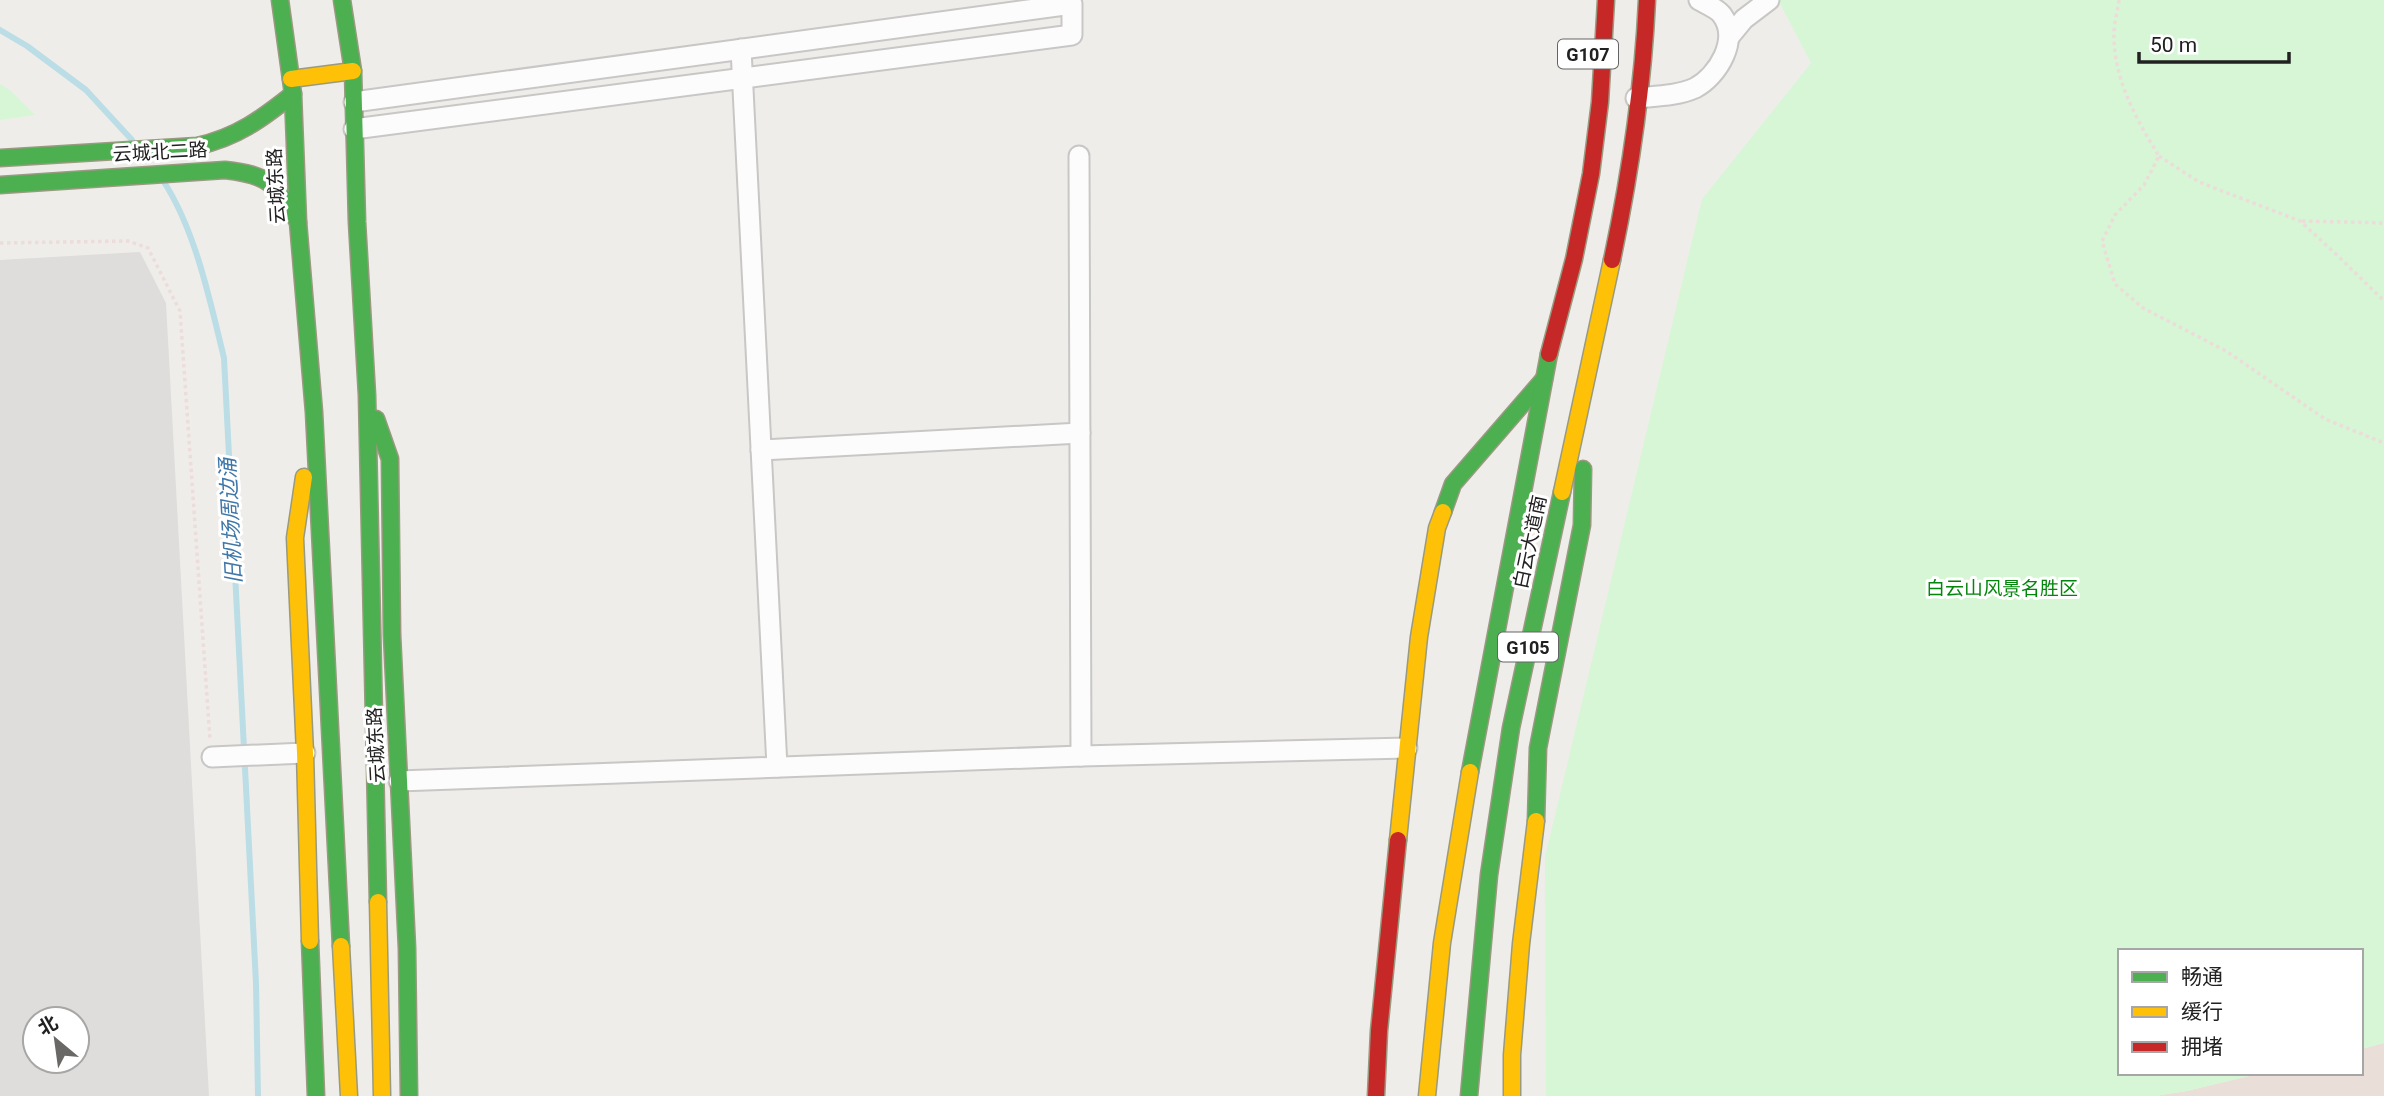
<svg xmlns="http://www.w3.org/2000/svg" width="2384" height="1096" viewBox="0 0 2384 1096" font-family="Roboto,'Noto Sans SC',sans-serif">
  <style>
    .residential { fill: #dedddb; fill-rule: evenodd }
    .military { fill: #eaded9 }
    .park { fill: #d7f6d6 }
    .lines { fill: none; stroke-linecap: round; stroke-linejoin: round }
    .stream { stroke: #bbdde5; stroke-width: 6 }
    .street-casing { stroke: #c8c7c6; stroke-width: 23 }
    .fast-casing { stroke: #999a80; stroke-width: 19 }
    .slow-casing { stroke: #999a80; stroke-width: 19 }
    .jam-casing { stroke: #999a80; stroke-width: 19 }
    .path { stroke: #ecdcda; stroke-width: 3.5; stroke-dasharray: 3.5 3.5; stroke-linecap: butt }
    .street { stroke: #fdfcfc; stroke-width: 19 }
    .fast { stroke: #4caf50; stroke-width: 16 }
    .slow { stroke: #ffc107; stroke-width: 16 }
    .jam { stroke: #c62828; stroke-width: 16 }
    .labels { text-anchor: middle; dominant-baseline: central; stroke-width: 6; stroke-linejoin: round; paint-order: stroke }
    .shield { fill: #fff; stroke: #646464; stroke-width: 2 }
    .shield-label { font-size: 18px; font-weight: bold; fill: #212121 }
    .street-label { font-size: 19px; fill: #212121; stroke: #fff }
    .park-label { font-size: 19px; fill: #04860c; stroke: #fff }
    .water-label { font-size: 21px; font-style: italic; fill: #3f77a9; stroke: #fff }
  </style>
  <rect width="100%" height="100%" fill="#efedea"/>
  <path class="residential" d="M140 252 166 303 209 1096H0V260ZM35 1019H77V1061H35Z"/>
  <path class="military" d="M2384 1043V1096H2155L2187 1091 2261 1073H2361V1049Z"/>
  <g class="park">
    <path d="M1778 0H2384V1043L2361 1049V951H2120V1073H2261L2187 1091 2155 1096H1546L1545 857 1702 199 1811 63Z"/>
    <path d="M0 84 11 91 35 115 0 120Z"/>
  </g>
  <g class="lines">
    <g class="stream">
      <path d="M0 30 27 46 86 90 132 140"/>
      <path d="M164 182C196 232 210 301 224 358L256 983 258 1096"/>
    </g>
    <g class="street-casing">
      <g id="street">
        <path d="M1730 36 1744 19 1769 0"/>
        <path d="M741 49 777 767"/>
        <path d="M1636 98C1656 96 1677 96 1695 88 1718 76 1740 39 1722 15 1718 9 1706 4 1699 0"/>
        <path d="M354 102 1072 4V35L354 129"/>
        <path d="M1079 156 1081 756"/>
        <path d="M761 450 1080 433"/>
        <path d="M212 757 305 753"/>
        <path d="M399 781 1081 756 1407 748"/>
      </g>
    </g>
    <g class="fast-casing">
      <g id="fast">
        <path d="M280 0 293 94 298 222 314 412 341 946"/>
        <path d="M342 0 353 71 357 222 367 395 378 902"/>
        <path d="M0 158 197 146C236 138 263 118 293 94"/>
        <path d="M0 185 225 170C271 175 275 185 298 222"/>
        <path d="M376 419 390 459 392 635 407 948 409 1096"/>
        <path d="M1443 512 1453 484 1544 379"/>
        <path d="M1470 772 1549 354"/>
        <path d="M1536 821 1538 748 1582 525 1583 469"/>
        <path d="M310 941 316 1096"/>
        <path d="M1469 1096 1489 875 1511 728 1562 492"/>
      </g>
    </g>
    <g class="slow-casing">
      <g id="slow">
        <path d="M291 79 353 71"/>
        <path d="M304 477 295 538 305 753 310 941"/>
        <path d="M1562 492 1612 260"/>
        <path d="M1398 840 1419 637 1437 528 1443 512"/>
        <path d="M378 902 382 1096"/>
        <path d="M341 946 349 1096"/>
        <path d="M1427 1096 1442 943 1470 772"/>
        <path d="M1512 1096V1055L1521 944 1536 821"/>
      </g>
    </g>
    <g class="jam-casing">
      <g id="jam">
        <path d="M1612 260C1630 175 1643 87 1647 0"/>
        <path d="M1549 354 1574 259 1591 174 1600 102 1606 0"/>
        <path d="M1376 1096 1379 1031 1398 840"/>
      </g>
    </g>
    <g class="path">
      <path d="M2119 0C2118 11 2114 22 2114 33 2113 78 2136 119 2159 156L2144 185 2115 215 2102 241 2115 284 2143 308 2226 351 2325 419 2384 443"/>
      <path d="M2159 156 2199 182 2300 221 2339 257 2384 301"/>
      <path d="M2302 221 2384 223"/>
      <path d="M0 243 128 241 148 248 180 311 210 739"/>
    </g>
    <use href="#street" class="street"/>
    <use href="#fast" class="fast"/>
    <use href="#slow" class="slow"/>
    <use href="#jam" class="jam"/>
  </g>
  <g class="labels">
    <g class="shield">
      <rect x="1558" y="39.5" width="60" height="29" rx="5"/>
      <rect x="1498" y="632.5" width="60" height="29" rx="5"/>
    </g>
    <g class="shield-label">
      <text x="1588" y="54">G107</text>
      <text x="1528" y="647">G105</text>
    </g>
    <g class="street-label">
      <text transform="translate(160 152) rotate(-3)">云城北二路</text>
      <text transform="translate(276 186) rotate(-93)">云城东路</text>
      <text transform="translate(1530 542) rotate(-78)">白云大道南</text>
      <text transform="translate(376 745) rotate(-93)">云城东路</text>
    </g>
    <g class="park-label">
      <text x="2002" y="588">白云山风景名胜区</text>
    </g>
    <g class="water-label">
      <text transform="translate(231 521) rotate(-93)">旧机场周边涌</text>
    </g>
  </g>
  <rect x="2118" y="949" width="245" height="126" fill="#ffffff" stroke="#a6a6a6" stroke-width="2"/>
  <rect x="2132" y="972" width="35" height="10" fill="#4caf50" stroke="#a6a6a6" stroke-width="2"/>
  <text x="2181" y="984" font-size="21" fill="#212121">畅通</text>
  <rect x="2132" y="1007" width="35" height="10" fill="#ffc107" stroke="#a6a6a6" stroke-width="2"/>
  <text x="2181" y="1019" font-size="21" fill="#212121">缓行</text>
  <rect x="2132" y="1042" width="35" height="10" fill="#c62828" stroke="#a6a6a6" stroke-width="2"/>
  <text x="2181" y="1054" font-size="21" fill="#212121">拥堵</text>
  <g transform="translate(56 1040) rotate(331)"><circle r="33" fill="#ffffff" stroke="#a6a6a6" stroke-width="2"/>
  <path d="M0-5L12 26L0 18L-12 26Z" fill="#696867"/>
  <text y="-10" font-size="19" font-weight="bold" text-anchor="middle" fill="#212121">北</text>
  </g>
  <path d="M2139 52v10h150v-10" fill="none" stroke="#212121" stroke-width="3.5"/>
  <text x="2150" y="52" font-size="21" fill="#212121" stroke="#ffffff" stroke-width="5" paint-order="stroke">50 m</text>
</svg>
